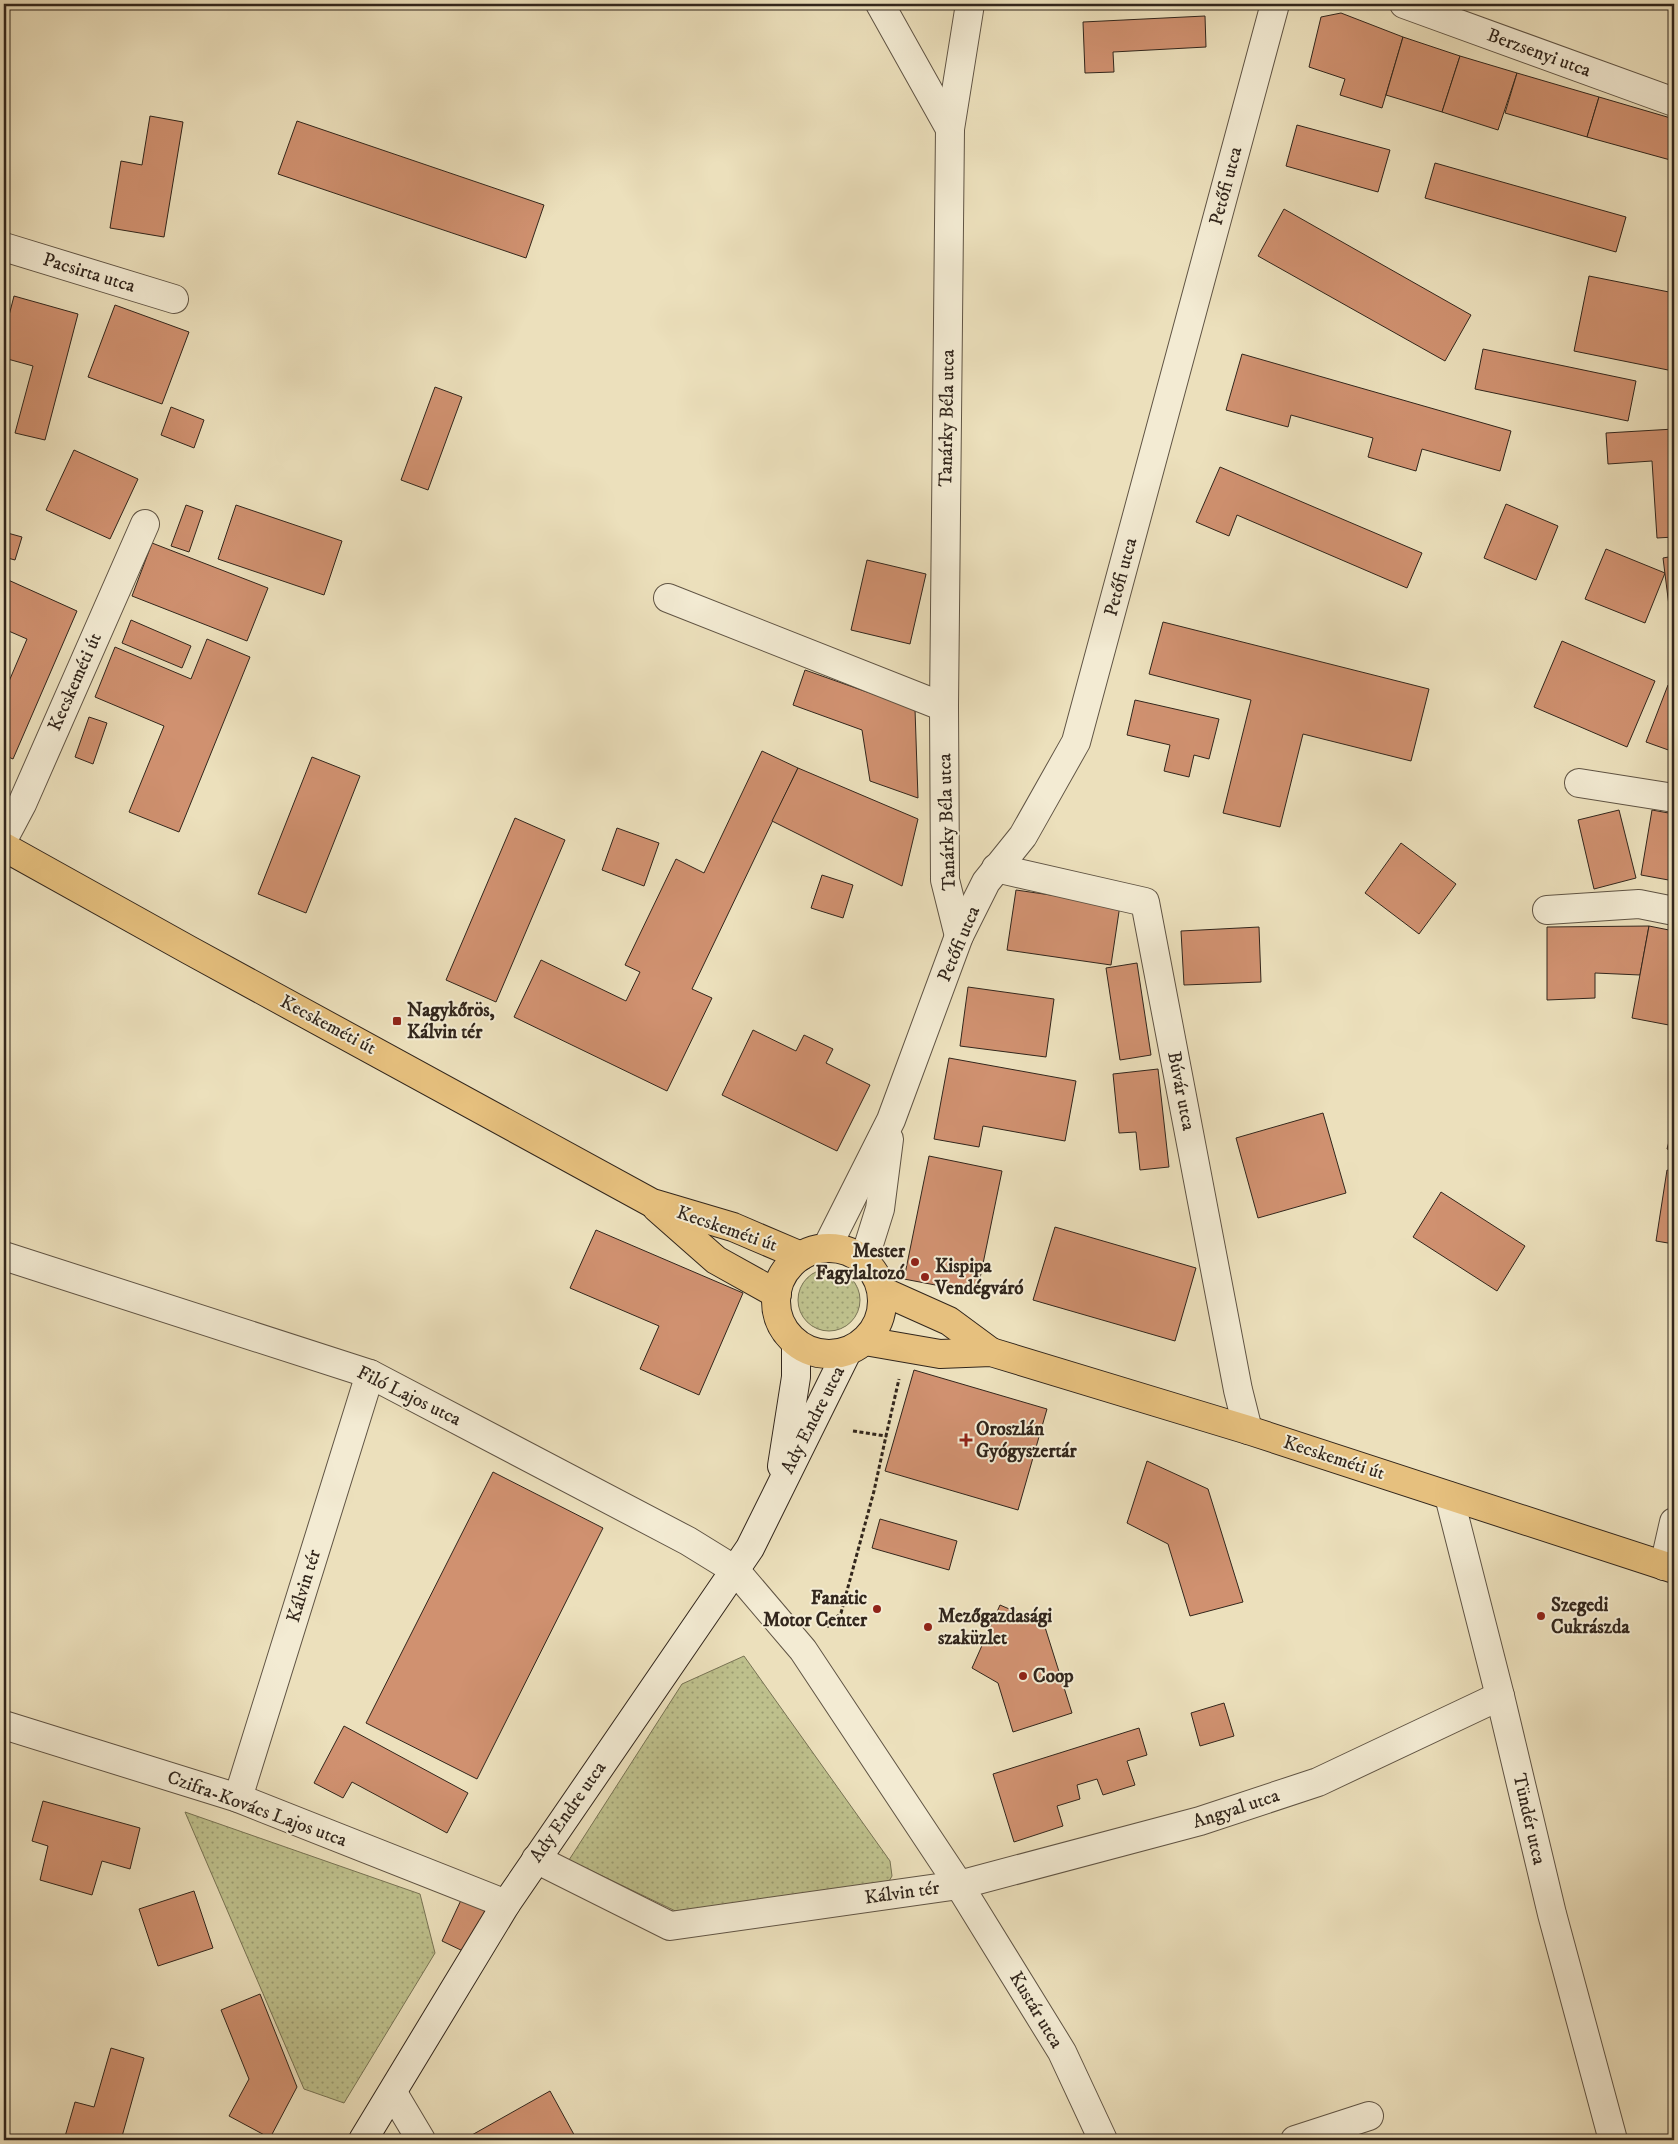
<svg xmlns="http://www.w3.org/2000/svg" width="1678" height="2144" viewBox="0 0 1678 2144" font-family="'IM FELL DW Pica',serif">
  <style>
    .grass { fill: url(#grass-dots); stroke: #787354 }
    .building { fill: #d09170; stroke: #32261c }
    .lines { fill: none; stroke-linecap: round; stroke-linejoin: round }
    .minor-casing { stroke: #605444; stroke-width: 30 }
    .tertiary-casing { stroke: #605444; stroke-width: 30 }
    .secondary-casing { stroke: #32261c; stroke-width: 30 }
    .primary-casing { stroke: #32261c; stroke-width: 30 }
    .path { stroke: #32261c; stroke-width: 3; stroke-dasharray: 4 2.5; stroke-linecap: butt }
    .minor { stroke: #f3ebd3; stroke-width: 28 }
    .tertiary { stroke: #f3ebd3; stroke-width: 28 }
    .secondary { stroke: #f3ebd3; stroke-width: 28 }
    .primary { stroke: #e6c07e; stroke-width: 28 }
    .poi-dot { fill: #8f2418; stroke: #f3ebd3; stroke-width: 2 }
    .labels { text-anchor: middle; dominant-baseline: central; stroke-width: 4; stroke-linejoin: round; paint-order: stroke }
    .street-label { font-size: 19px; fill: #32261c; stroke: #f3ebd3 }
    .poi-label { font-size: 19px; font-weight: bold; fill: #32261c; stroke: #f3ebd3; text-anchor: start }
  </style>
  <defs>
    <pattern id="grass-dots" width="8" height="8" patternUnits="userSpaceOnUse" patternTransform="scale(1.25)"><rect width="8" height="8" fill="#bec08c"/><path d="M2 2h.1M6 6h.1" fill="none" stroke="#9b9c72" stroke-width="1.8" stroke-linecap="round"/></pattern>
  </defs>
  <rect width="100%" height="100%" fill="#ece0bc"/>
  <filter id="stains"><feTurbulence type="fractalNoise" baseFrequency=".004" numOctaves="4"/><feColorMatrix values="0 0 0 0 .2 0 0 0 0 .09 0 0 0 0 .02 0 0 0 .5 -.17"/></filter>
  <radialGradient id="worn" r=".72"><stop offset=".6" stop-color="#630" stop-opacity="0"/><stop offset="1" stop-color="#630" stop-opacity=".3"/></radialGradient>
  <g class="grass">
    <circle cx="829" cy="1300" r="31"/>
    <path d="M744 1656 890 1861 892 1876 885 1888 688 1917 569 1860 682 1684Z"/>
    <path d="M185 1812 420 1894 435 1953 344 2103 304 2089Z"/>
  </g>
  <g class="building">
    <path d="M1341 13 1403 37 1382 108 1340 95 1345 79 1309 67 1321 17Z"/>
    <path d="M1205 16 1206 47 1113 52 1114 72 1085 73 1083 22Z"/>
    <path d="M1403 37 1460 56 1442 112 1386 95Z"/>
    <path d="M1460 56 1517 73 1498 130 1442 112Z"/>
    <path d="M1517 73 1599 97 1587 137 1505 113Z"/>
    <path d="M1599 97 1674 119V161L1587 137Z"/>
    <path d="M150 116 183 122 164 237 110 228 121 161 142 165Z"/>
    <path d="M297 121 544 205 526 258 278 174Z"/>
    <path d="M1297 125 1390 150 1378 192 1286 166Z"/>
    <path d="M1435 163 1626 217 1616 252 1425 198Z"/>
    <path d="M1284 209 1471 315 1445 361 1258 256Z"/>
    <path d="M1589 276 1674 293 1673 371 1574 351Z"/>
    <path d="M14 296 78 314 45 440 15 433 33 366 4 358V335Z"/>
    <path d="M115 305 189 332 162 404 88 377Z"/>
    <path d="M1483 349 1636 381 1628 421 1475 389Z"/>
    <path d="M1242 354 1511 431 1500 471 1422 449 1416 471 1368 457 1373 438 1291 415 1288 427 1226 410Z"/>
    <path d="M435 387 462 397 428 490 401 480Z"/>
    <path d="M171 407 204 420 194 448 161 435Z"/>
    <path d="M1674 429V537L1657 538 1652 461 1608 464 1606 433Z"/>
    <path d="M74 450 138 479 110 539 46 510Z"/>
    <path d="M1220 467 1422 553 1407 588 1237 515 1229 536 1196 522Z"/>
    <path d="M1506 504 1558 526 1536 580 1484 558Z"/>
    <path d="M186 505 203 511 189 552 171 546Z"/>
    <path d="M236 505 342 541 324 595 218 559Z"/>
    <path d="M4 532 22 537 15 560 4 557Z"/>
    <path d="M152 543 268 588 247 641 132 596Z"/>
    <path d="M1606 549 1665 573 1645 623 1585 599Z"/>
    <path d="M1674 556V614H1670L1663 558Z"/>
    <path d="M867 560 926 574 910 644 851 630Z"/>
    <path d="M6 579 77 611 13 759 4 755V693L27 639 4 629V585Z"/>
    <path d="M131 620 191 646 182 668 122 643Z"/>
    <path d="M1163 622 1429 689 1411 761 1303 734 1280 827 1223 813 1251 700 1149 674Z"/>
    <path d="M207 639 250 657 179 832 129 812 164 726 95 697 115 647 191 679Z"/>
    <path d="M1562 641 1655 681 1627 747 1534 707Z"/>
    <path d="M805 670 915 709 918 798 870 781 862 730 793 705Z"/>
    <path d="M1668 685 1674 688V752L1646 742Z"/>
    <path d="M1135 700 1219 719 1209 759 1194 755 1189 777 1164 771 1170 745 1127 735Z"/>
    <path d="M89 717 107 723 93 764 75 757Z"/>
    <path d="M762 751 798 768 692 989 712 998 667 1091 514 1017 541 960 626 1001 640 972 625 965 676 859 704 873Z"/>
    <path d="M312 757 360 776 306 913 258 894Z"/>
    <path d="M798 768 918 819 902 886 772 821Z"/>
    <path d="M1619 810 1636 878 1594 889 1578 820Z"/>
    <path d="M1652 810 1674 814V881L1641 875Z"/>
    <path d="M515 818 565 840 496 1002 446 980Z"/>
    <path d="M617 828 659 843 644 886 602 870Z"/>
    <path d="M1401 843 1456 884 1419 934 1365 893Z"/>
    <path d="M822 875 853 885 843 918 811 908Z"/>
    <path d="M1016 890 1120 905 1111 965 1007 950Z"/>
    <path d="M1649 926 1640 975 1595 973V998L1547 1000V927Z"/>
    <path d="M1649 926 1674 931V1026L1632 1018Z"/>
    <path d="M1259 927 1261 982 1184 985 1181 931Z"/>
    <path d="M1137 963 1151 1055 1120 1060 1106 968Z"/>
    <path d="M968 987 1054 999 1046 1057 960 1046Z"/>
    <path d="M753 1030 796 1051 804 1035 833 1049 826 1063 870 1085 837 1151 722 1095Z"/>
    <path d="M949 1058 1076 1081 1065 1141 983 1126 979 1147 934 1139Z"/>
    <path d="M1158 1069 1169 1167 1140 1170 1136 1132 1119 1133 1113 1074Z"/>
    <path d="M1323 1113 1346 1193 1258 1218 1236 1138Z"/>
    <path d="M1674 1122V1151L1667 1149Z"/>
    <path d="M929 1156 1002 1171 977 1293 904 1279Z"/>
    <path d="M1667 1170 1674 1172V1244L1656 1241Z"/>
    <path d="M1441 1192 1525 1246 1497 1291 1413 1237Z"/>
    <path d="M1055 1227 1196 1268 1175 1341 1033 1300Z"/>
    <path d="M596 1230 743 1293 699 1395 640 1369 659 1326 570 1288Z"/>
    <path d="M914 1370 1047 1409 1018 1510 885 1471Z"/>
    <path d="M1147 1461 1208 1489 1243 1602 1190 1616 1168 1544 1127 1523Z"/>
    <path d="M493 1472 603 1528 477 1779 366 1723Z"/>
    <path d="M880 1519 957 1541 949 1570 872 1548Z"/>
    <path d="M1000 1605 1044 1624 1072 1713 1013 1732 998 1683 972 1668Z"/>
    <path d="M1224 1703 1234 1736 1200 1746 1191 1713Z"/>
    <path d="M344 1726 468 1793 447 1833 352 1782 343 1798 314 1783Z"/>
    <path d="M1139 1728 1147 1755 1127 1761 1135 1785 1103 1795 1097 1779 1077 1785 1080 1799 1057 1806 1063 1826 1014 1842 993 1774Z"/>
    <path d="M43 1801 140 1828 130 1869 102 1861 92 1895 40 1880 48 1846 32 1841Z"/>
    <path d="M194 1891 213 1948 158 1966 139 1909Z"/>
    <path d="M462 1898 486 1909 465 1952 442 1941Z"/>
    <path d="M260 1994 297 2087 270 2138 229 2116 249 2079 221 2010Z"/>
    <path d="M111 2048 144 2058 121 2140H64L75 2102 94 2107Z"/>
    <path d="M550 2091 577 2140H463Z"/>
  </g>
  <g class="lines">
    <g class="minor-casing">
      <g id="minor">
        <path d="M880 4 950 129"/>
        <path d="M1404 4 1674 102"/>
        <path d="M4 247 174 299"/>
        <path d="M668 598 944 707"/>
        <path d="M1579 783 1674 798"/>
        <path d="M4 838 22 804 145 524"/>
        <path d="M996 868 1145 902 1238 1390 1248 1430"/>
        <path d="M1547 910 1639 904 1674 911"/>
        <path d="M959 936 945 880 944 707 950 129 970 4"/>
        <path d="M4 1256 370 1374 688 1541 735 1570 803 1650 959 1885 1062 2052 1103 2140"/>
        <path d="M1449 1496 1500 1696 1552 1914 1613 2140"/>
        <path d="M1664 1566 1674 1522"/>
        <path d="M4 1725 238 1798 506 1904"/>
        <path d="M238 1798 370 1374"/>
        <path d="M536 1859 670 1926 959 1885 1200 1821 1318 1782 1500 1696"/>
        <path d="M393 2093 421 2140"/>
        <path d="M1295 2140 1369 2116"/>
      </g>
    </g>
    <g class="tertiary-casing">
      <g id="tertiary">
        <path d="M827 1247 891 1120 959 936 986 882 1023 836 1076 742 1275 4"/>
        <path d="M864 1260 880 1209 889 1139"/>
      </g>
    </g>
    <g class="secondary-casing">
      <g id="secondary">
        <path d="M782 1466 796 1377V1343"/>
        <path d="M363 2140 506 1904 750 1548 847 1352"/>
      </g>
    </g>
    <g class="primary-casing">
      <g id="primary">
        <path d="M4 847 189 950 652 1203 733 1227 801 1256"/>
        <path d="M657 1208 716 1260 777 1294"/>
        <circle cx="829" cy="1301" r="53"/>
        <path d="M882 1291 949 1321 991 1352"/>
        <path d="M865 1341 940 1354 991 1352 1248 1430 1674 1569"/>
      </g>
    </g>
    <g class="path">
      <path d="M853 1431 886 1436 899 1379"/>
      <path d="M827 1627 841 1613 874 1491 886 1436"/>
    </g>
    <use href="#minor" class="minor"/>
    <use href="#tertiary" class="tertiary"/>
    <use href="#secondary" class="secondary"/>
    <use href="#primary" class="primary"/>
  </g>
  <g class="poi-dot">
    <rect x="392" y="1016" width="10" height="10" rx="2.5"/>
    <circle cx="915" cy="1262" r="5"/>
    <circle cx="925" cy="1277" r="5"/>
    <path d="M963.5 1432.5h5v5h5v5h-5v5h-5v-5h-5v-5h5z"/>
    <circle cx="877" cy="1609" r="5"/>
    <circle cx="1541" cy="1616" r="5"/>
    <circle cx="928" cy="1627" r="5"/>
    <circle cx="1023" cy="1676" r="5"/>
  </g>
  <g class="labels">
    <g class="street-label">
      <text transform="translate(1539 53) rotate(20)">Berzsenyi utca</text>
      <text transform="translate(1226 186) rotate(-75)">Petőfi utca</text>
      <text transform="translate(89 273) rotate(17)">Pacsirta utca</text>
      <text transform="translate(947 418) rotate(-89)">Tanárky Béla utca</text>
      <text transform="translate(1121 577) rotate(-75)">Petőfi utca</text>
      <text transform="translate(75 682) rotate(-66)">Kecskeméti út</text>
      <text transform="translate(947 822) rotate(-92)">Tanárky Béla utca</text>
      <text transform="translate(959 944) rotate(-67)">Petőfi utca</text>
      <text transform="translate(328 1025) rotate(28)">Kecskeméti út</text>
      <text transform="translate(1181 1091) rotate(79)">Búvár utca</text>
      <text transform="translate(727 1229) rotate(19)">Kecskeméti út</text>
      <text transform="translate(409 1396) rotate(26)">Filó Lajos utca</text>
      <text transform="translate(813 1420) rotate(-63)">Ady Endre utca</text>
      <text transform="translate(1334 1458) rotate(18)">Kecskeméti út</text>
      <text transform="translate(304 1586) rotate(-73)">Kálvin tér</text>
      <text transform="translate(257 1809) rotate(20)">Czifra-Kovács Lajos utca</text>
      <text transform="translate(1236 1809) rotate(-18)">Angyal utca</text>
      <text transform="translate(568 1812) rotate(-55)">Ady Endre utca</text>
      <text transform="translate(1529 1819) rotate(77)">Tündér utca</text>
      <text transform="translate(902 1893) rotate(-8)">Kálvin tér</text>
      <text transform="translate(1036 2010) rotate(59)">Kustár utca</text>
    </g>
    <g class="poi-label">
      <text x="407" y="1010">Nagykőrös,<tspan x="407" dy="22">Kálvin tér</tspan></text>
      <text x="905" y="1251" text-anchor="end">Mester<tspan x="905" dy="22">Fagylaltozó</tspan></text>
      <text x="935" y="1266">Kispipa<tspan x="935" dy="22">Vendégváró</tspan></text>
      <text x="976" y="1429">Oroszlán<tspan x="976" dy="22">Gyógyszertár</tspan></text>
      <text x="867" y="1598" text-anchor="end">Fanatic<tspan x="867" dy="22">Motor Center</tspan></text>
      <text x="1551" y="1605">Szegedi<tspan x="1551" dy="22">Cukrászda</tspan></text>
      <text x="938" y="1616">Mezőgazdasági<tspan x="938" dy="22">szaküzlet</tspan></text>
      <text x="1033" y="1676">Coop</text>
    </g>
  </g>
  <rect width="1678" height="2144" fill="none" stroke="#ece0bc" stroke-width="20"/>
  <rect x="5" y="5" width="1668" height="2134" fill="none" stroke="#32261c" stroke-width="2.5"/>
  <rect x="10" y="10" width="1658" height="2124" fill="none" stroke="#32261c"/>
  <rect width="100%" height="100%" filter="url(#stains)"/>
  <rect width="100%" height="100%" fill="url(#worn)"/>
</svg>
